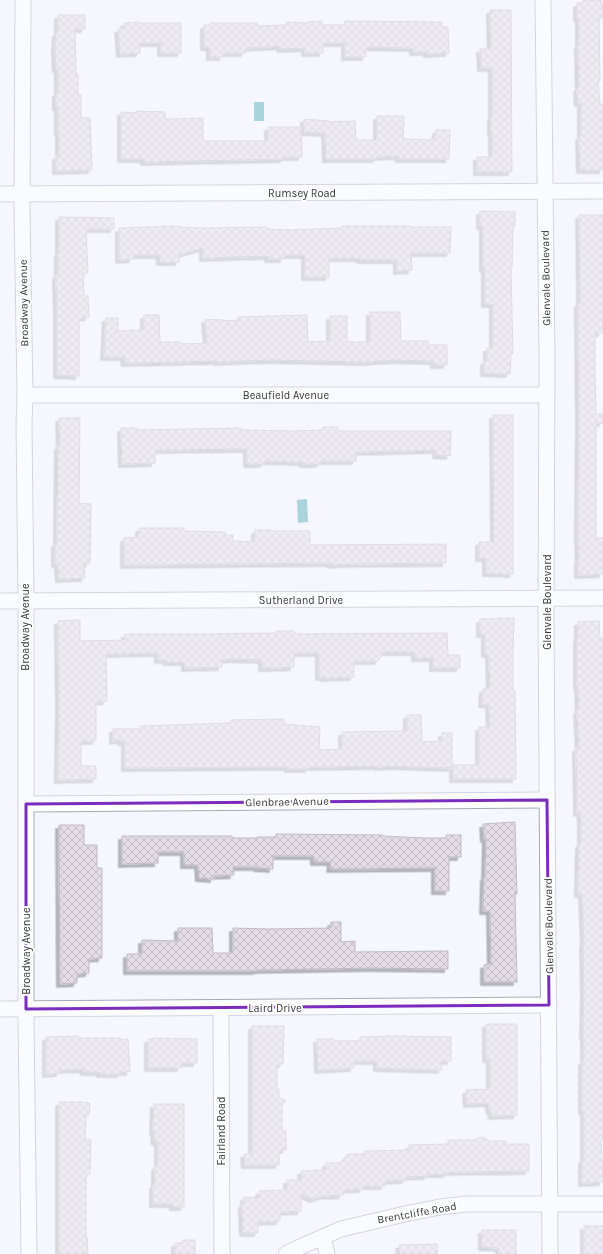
<svg xmlns="http://www.w3.org/2000/svg" width="603" height="1254" viewBox="0 0 603 1254" font-family="Karla,sans-serif">
  <style>
    .water { fill: #4aabb2 }
    .building { fill: url(#building-cross-hatch); stroke: #c1b9c3; filter: url(#shadow) }
    .lines { fill: none; stroke-linecap: round; stroke-linejoin: round }
    .minor-casing { stroke: #a5a9b4; stroke-width: 17 }
    .minor { stroke: #fff; stroke-width: 15 }
    .marked { fill: none; stroke: #7b2cbf; stroke-width: 3; stroke-linejoin: round }
    .labels { text-anchor: middle; dominant-baseline: central; stroke-width: 4; stroke-linejoin: round; paint-order: stroke }
    .street-label { font-size: 11px; fill: #333439; stroke: #fff }
  </style>
  <defs>
    <pattern id="building-cross-hatch" width="8" height="8" patternUnits="userSpaceOnUse"><rect width="8" height="8" fill="#e4dce6"/><path d="M0 0l8 8M0 8l8-8" fill="none" stroke="#c4bdc6"/></pattern>
    <filter id="shadow"><feDropShadow dx="-3.5" dy="3.5" stdDeviation="0" flood-color="#0004"/></filter>
  </defs>
  <rect width="100%" height="100%" fill="#f5f7fe"/>
  <g class="water">
    <rect x="254" y="102" width="10" height="19"/>
    <path d="M307 499 308 522 298 523 297 500Z"/>
  </g>
  <g class="building">
    <path d="M583 0H601V4L603 3V18H599L600 81H598L600 104H603V170H580L579 137 581 136V103H578L577 88H579L578 45H579V18H577V3H583Z"/>
    <path d="M490 10H511L512 172H477V157H492V132H491V117H492V68H481L480 49H491Z"/>
    <path d="M58 15H85V29H75L76 74H78V95H81V118H90L92 170 56 171V156H59V133H58V107H56V93H58V69H56L55 49 56 33H58Z"/>
    <path d="M322 21V25H345V21L442 22V27H448L449 53 427 54V52H413V48L366 47V57H345V43H323V53H305V48L280 49 281 46 245 48V53H223V57H210V47H204V25H210V23H257V26L286 25 287 22 307 23V22Z"/>
    <path d="M139 22V23H181V53H161V43H140V53L120 54 118 29H125L124 23Z"/>
    <path d="M136 111 165 112V119L203 118V141H268V127H301L302 157H284V159L144 162V159H121V112L136 113Z"/>
    <path d="M377 116H404L403 139 435 140 436 130H450L449 159H399V156L376 157V159H326L325 133 304 132V119L329 121V122L355 121 356 140H377Z"/>
    <path d="M480 211 515 212V226H513L512 269H511L513 354H511L510 374 484 373V361H487V348L493 347V304H485V269H483V226H480Z"/>
    <path d="M579 215H603V319L602 333H595V372L596 414H603V423H596V538H603V574L578 575V560H579L578 534 579 420 578 304H580V286Z"/>
    <path d="M59 217 114 218V229H87V232H86L88 273H83L84 296H88L89 317 79 318V376L57 375V312L56 275H58V253H59Z"/>
    <path d="M179 226V227L204 228 267 227V229L289 230 342 228V226H411V227H451L450 253H411L412 270 397 271V260H360V258H329V277H305V255H284V259H268V256L203 258V248L179 255V262H160V255H133V259L119 260V228Z"/>
    <path d="M370 312H400L401 341H428V345H447V365H434V361L396 360 366 362 271 360 217 362V361L125 363 124 357H104L106 318H118V331L144 330V315H159L160 342H181V344L207 343 205 319 238 321V317L307 315 308 342 330 341V316H347V342H370Z"/>
    <path d="M493 415H513V574L486 573V558H479V542H494Z"/>
    <path d="M59 418H80L79 503 91 504 90 563 84 564 85 578 59 579 58 564H55V543H57L58 446H60Z"/>
    <path d="M323 427H338V431H451L450 456 436 455V450L356 452V461H320V464H303V462L264 461V464H248L247 463V449L155 450V463L122 464 121 428H137V430L241 428V430L294 431 323 430Z"/>
    <path d="M139 528H184V531L225 532V535H233V541L255 542V530H272V531H310V545L446 544V563L342 564 333 565 328 563 124 565V538L139 537Z"/>
    <path d="M514 618 513 654V690H515L516 779H453V765H479V727H490L489 704H482L483 689H490L489 654H485V634H480V619Z"/>
    <path d="M80 620V641L125 640V634H207L276 633V631H294V634L447 633 448 655H460V668H433V658H415V652H383L378 661H354V677L324 678V677H319V653H294V667L275 668H262V660L234 659 222 660V667L185 668V662H167V660H158V653L106 654 107 701 96 702V741H81V766H96V779L58 780 59 704 58 621Z"/>
    <path d="M599 621 600 638H603V1139H601L603 1182 582 1183V1160H584V1111H582V1061H584V1037H583L584 992 583 943H584L582 894H578L579 844 581 843V820L580 812 577 813V801L576 748H579L577 710H579L578 686H577V638H578V622Z"/>
    <path d="M407 715H421L422 742 442 741V733H452V768L395 766 378 767V766L309 767V769H288V767H260L125 768V742H121V740L113 741V729H140V726L231 723V720L284 719V724L320 727 319 750 342 749V732L407 731Z"/>
    <path d="M515 822 517 894H515L517 982H484V965L491 964 490 911H483L484 877H485L486 839H484L483 824Z"/>
    <path d="M59 825H84V845H97V868H102V958L89 959V973L77 974V983L60 984Z"/>
    <path d="M276 834 383 835V836L425 838H446V835H461V857H449V891H435V868L330 869 331 862H314V856H273V869L257 868V867H233L234 875 214 876V879L199 878 198 865H184V852H158V863L122 864V836H232V838H257V837H276Z"/>
    <path d="M331 922H341V942L355 941V952L448 951V969L372 968 257 970V971H127V954H142V940L178 941V928H212L213 953H233V928L268 929 331 928Z"/>
    <path d="M486 1024H517V1115L492 1116 491 1111 489 1109V1103L467 1104 466 1090 490 1089V1059H486Z"/>
    <path d="M252 1026H284L283 1064H277V1089H279V1097L286 1101 282 1105V1131H286V1150H279V1165H245L244 1154H252Z"/>
    <path d="M78 1036V1038H121V1040L128 1039 130 1072H121V1074H100V1072H84L83 1069 60 1070V1073L46 1074V1037Z"/>
    <path d="M393 1036 451 1037V1061H441L442 1070 377 1068V1061H354V1068L318 1070 317 1039H334V1041H360V1037Z"/>
    <path d="M153 1038 197 1039V1063H181V1068H148V1039H153Z"/>
    <path d="M59 1102H82L89 1103 90 1105 89 1115H86L85 1139 91 1140 90 1174H86V1237H87L88 1254H59Z"/>
    <path d="M154 1104H184V1207H173V1204H153V1185H155V1166H158V1142H155L154 1131H153Z"/>
    <path d="M483 1137 485 1139H488V1141H506V1144H529V1171L447 1172V1174H427L428 1176 406 1177V1180L385 1181V1186H363V1189L343 1190V1195L322 1196 314 1199 301 1194V1211L280 1212V1221L258 1222V1233H243L242 1204H244V1197L259 1198V1191L287 1190V1180H302L301 1171 326 1170V1163H341L348 1154H364V1151L409 1150V1145L448 1144V1140H476L477 1138Z"/>
    <rect x="584" y="1226" width="19" height="28"/>
    <path d="M482 1230H516V1254H499V1248L482 1247Z"/>
    <path d="M183 1240H195V1254H175V1243H183Z"/>
    <path d="M437 1244V1254H400L399 1245Z"/>
  </g>
  <g class="lines">
    <g class="minor-casing">
      <g id="minor">
        <path d="M23 0 22 208 25 395 24 424 26 601V1021L29 1254"/>
        <path d="M543 0 547 358 546 613 550 1254"/>
        <path d="M0 194 603 191"/>
        <path d="M25 395H546"/>
        <path d="M0 601 603 598"/>
        <path d="M26 804 547 800"/>
        <path d="M221 1008 222 1254"/>
        <path d="M0 1009 549 1005"/>
        <path d="M323 1237 327 1254"/>
        <path d="M286 1254 300 1247 341 1229 405 1214 440 1207 466 1204H603"/>
      </g>
    </g>
    <use href="#minor" class="minor"/>
  </g>
  <path d="M0 0H603V1254H0ZM547 800 549 1005 26 1009V804Z" fill="#f5f7fe" fill-opacity=".55" fill-rule="evenodd"/>
  <path class="marked" d="M547 800 549 1005 26 1009V804Z"/>
  <g class="labels">
    <g class="street-label">
      <text x="302" y="193">Rumsey Road</text>
      <text transform="translate(546 278) rotate(-91)">Glenvale Boulevard</text>
      <text transform="translate(24 303) rotate(-91)">Broadway Avenue</text>
      <text x="286" y="395">Beaufield Avenue</text>
      <text x="301" y="600">Sutherland Drive</text>
      <text transform="translate(547 602) rotate(-90)">Glenvale Boulevard</text>
      <text transform="translate(25 627) rotate(-90)">Broadway Avenue</text>
      <text transform="translate(287 802) rotate(-1)">Glenbrae Avenue</text>
      <text transform="translate(549 926) rotate(-91)">Glenvale Boulevard</text>
      <text transform="translate(26 951) rotate(-90)">Broadway Avenue</text>
      <text x="275" y="1008">Laird Drive</text>
      <text transform="translate(221 1131) rotate(-90)">Fairland Road</text>
      <text transform="translate(417 1213) rotate(-10)">Brentcliffe Road</text>
    </g>
  </g>
</svg>
